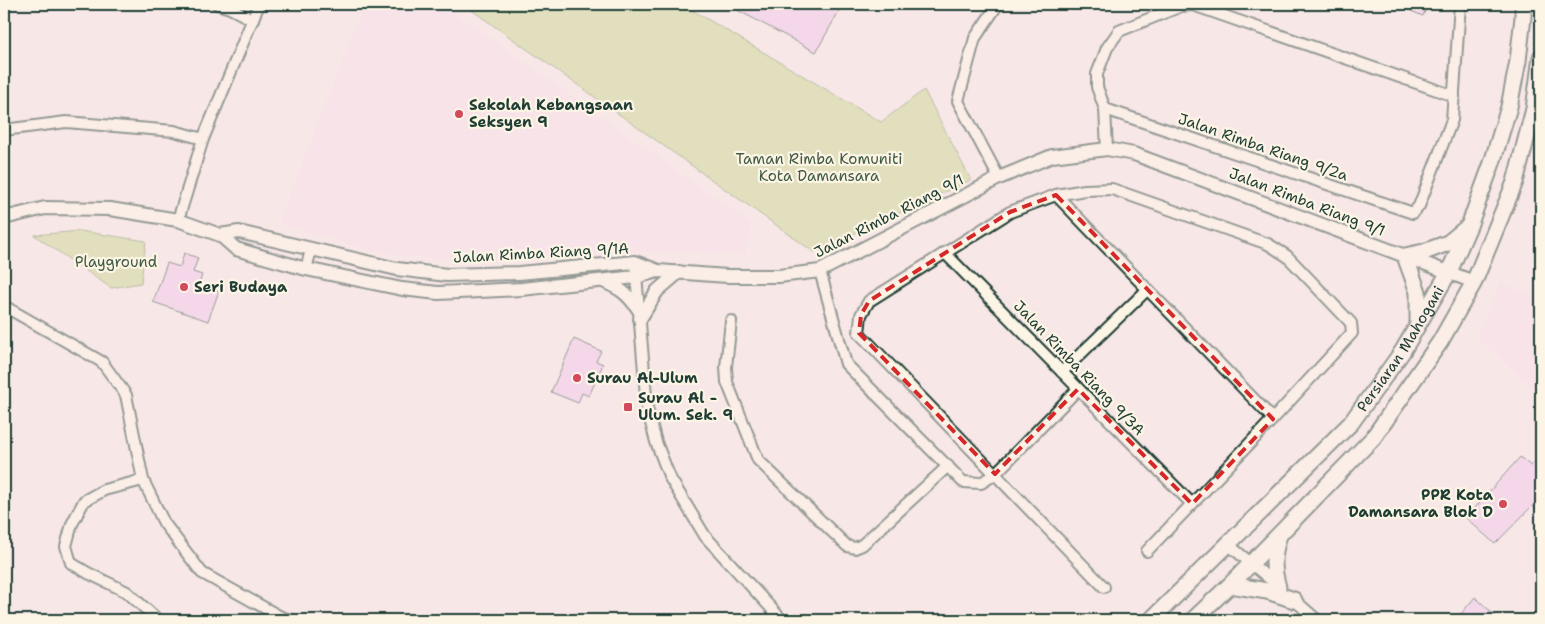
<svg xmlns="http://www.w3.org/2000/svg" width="1545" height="624" viewBox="0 0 1545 624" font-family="'Shantell Sans',sans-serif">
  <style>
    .built { fill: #f5dde8 }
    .green { fill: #c5d589; stroke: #72895e }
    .building { fill: #efc5ec; stroke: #1f3d34 }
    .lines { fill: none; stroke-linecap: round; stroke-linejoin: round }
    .minor-casing { stroke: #1f3d34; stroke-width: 14 }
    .tertiary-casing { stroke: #1f3d34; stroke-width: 16 }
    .secondary-casing { stroke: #1f3d34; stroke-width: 19 }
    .minor { stroke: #fcf5e5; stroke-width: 10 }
    .tertiary { stroke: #fcf5e5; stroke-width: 12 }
    .secondary { stroke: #fcf5e5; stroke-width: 15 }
    .marked { fill: none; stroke: #d62828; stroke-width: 4; stroke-dasharray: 10 6; stroke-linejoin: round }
    .poi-dot { fill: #d1495b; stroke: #fcf5e5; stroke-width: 2 }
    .labels { text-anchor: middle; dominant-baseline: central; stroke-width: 4.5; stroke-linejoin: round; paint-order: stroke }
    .poi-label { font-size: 15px; font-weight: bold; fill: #1f3d34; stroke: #fcf5e5; text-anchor: start }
    .street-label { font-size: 15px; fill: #1f3d34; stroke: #fcf5e5 }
    .park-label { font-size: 15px; fill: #405b45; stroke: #fcf5e5 }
  </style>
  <rect width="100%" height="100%" fill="#f8e7e7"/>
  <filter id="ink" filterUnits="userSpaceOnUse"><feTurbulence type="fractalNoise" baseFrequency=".02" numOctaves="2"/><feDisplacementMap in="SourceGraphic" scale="10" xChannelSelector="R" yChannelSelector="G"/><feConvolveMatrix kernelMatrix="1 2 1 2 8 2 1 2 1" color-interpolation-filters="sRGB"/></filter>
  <g filter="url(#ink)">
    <g class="built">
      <path d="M365 4H442L752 224 745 255 673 252 590 253 480 262 375 252 279 223Z"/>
      <path d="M1501 283 1541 300V396L1476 336Z"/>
    </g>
    <g class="green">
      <path d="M463 4H682L881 122 924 90 971 180 814 252Z"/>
      <path d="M80 231 146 241 141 283 111 288 34 235Z"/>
    </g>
    <g class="building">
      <path d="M726 4H843L816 52Z"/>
      <path d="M1394 4H1428L1423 16Z"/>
      <path d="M184 253 198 258 193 272 202 275 199 284 219 291 208 321 153 302 167 263 180 267Z"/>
      <path d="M574 339 601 351 596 361 603 364 589 396 582 393 578 403 551 392Z"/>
      <path d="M1520 457 1531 466 1541 457V514L1532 506 1495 544 1466 518Z"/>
      <path d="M1475 597 1500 620H1456Z"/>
    </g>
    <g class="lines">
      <g class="minor-casing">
        <g id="minor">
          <path d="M217 4 230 8 253 20"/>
          <path d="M998 4 975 38 958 101 999 178"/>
          <path d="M1105 109 1413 213 1419 206 1452 120 1460 4"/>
          <path d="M4 130 66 122 174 131 203 139 259 4"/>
          <path d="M1107 149 1105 109 1097 87V74L1107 48 1119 31 1181 6 1193 5 1454 96"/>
          <path d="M1056 195 1273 419"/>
          <path d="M178 220 203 139"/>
          <path d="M945 253 1192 504"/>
          <path d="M635 262 647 408 656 442 670 478 705 536 782 620"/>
          <path d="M306 269 311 250"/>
          <path d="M820 271 846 364 963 482 981 483 995 474 1078 389"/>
          <path d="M4 306 102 362 126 395 143 480 164 523 202 573 281 617 290 620"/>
          <path d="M731 321 726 367 727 382 758 460 847 546 855 548 862 545 948 466"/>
          <path d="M1062 372 1147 290"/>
          <path d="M143 480 104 490 84 501 72 524 66 546 71 563 88 573 127 592 158 620"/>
          <path d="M1229 545 1278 586"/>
          <path d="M1104 587 859 333 861 315 869 301 1010 212 1056 195 1085 190 1112 189 1268 244 1287 256 1351 323 1352 333 1273 419 1147 551"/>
          <path d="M1291 597 1317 620"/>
        </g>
      </g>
      <g class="tertiary-casing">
        <g id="tertiary">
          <path d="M4 218 45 208 110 209 178 220 220 235 236 249 306 269 402 289 438 293 521 289 636 277 658 271 727 276H779L820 271 999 178 1052 156 1107 149 1134 154 1474 282"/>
          <path d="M220 235 239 232 397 269 447 275 519 273 635 262 658 271"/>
          <path d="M603 281C621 289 627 293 639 310"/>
          <path d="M640 319 657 291 679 272"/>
        </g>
      </g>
      <g class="secondary-casing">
        <g id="secondary">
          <path d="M1418 323V292L1405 256 1424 252 1448 243 1465 229"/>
          <path d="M1230 585 1267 591 1294 600"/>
          <path d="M1278 587C1272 566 1273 555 1279 535"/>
          <path id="s1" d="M1151 620 1351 423 1402 352 1449 272 1469 226 1492 163 1509 107 1518 61 1523 17V4"/>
          <path d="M1193 620 1230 585 1373 438 1440 342 1474 282 1515 182 1534 109 1541 57"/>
        </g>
      </g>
      <use href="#minor" class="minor"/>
      <use href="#tertiary" class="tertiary"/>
      <use href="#secondary" class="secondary"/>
    </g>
  </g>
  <path d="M0 0H1545V624H0ZM1056 195 1273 419 1192 504 1078 389 995 474 859 333 861 315 869 301 1010 212Z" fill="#f8e7e7" fill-opacity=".55" fill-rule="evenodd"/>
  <path class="marked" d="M1056 195 1273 419 1192 504 1078 389 995 474 859 333 861 315 869 301 1010 212Z"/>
  <g class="poi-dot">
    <circle cx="459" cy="114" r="5"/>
    <circle cx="184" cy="287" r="5"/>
    <circle cx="577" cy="378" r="5"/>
    <rect x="623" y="402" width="10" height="10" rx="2.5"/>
    <circle cx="1503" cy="504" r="5"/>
  </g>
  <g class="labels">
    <g class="poi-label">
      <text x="469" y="105">Sekolah Kebangsaan<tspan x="469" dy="17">Seksyen 9</tspan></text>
      <text x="194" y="287">Seri Budaya</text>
      <text x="587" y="378">Surau Al-Ulum</text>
      <text x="638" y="398">Surau Al -<tspan x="638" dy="17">Ulum. Sek. 9</tspan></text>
      <text x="1493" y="495" text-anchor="end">PPR Kota<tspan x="1493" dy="17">Damansara Blok D</tspan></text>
    </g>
    <g class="street-label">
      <text transform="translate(1263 147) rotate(19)">Jalan Rimba Riang 9/2a</text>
      <text transform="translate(1307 202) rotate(21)">Jalan Rimba Riang 9/1</text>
      <text transform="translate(889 216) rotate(-27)">Jalan Rimba Riang 9/1</text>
      <text transform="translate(541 253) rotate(-3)">Jalan Rimba Riang 9/1A</text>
      <text stroke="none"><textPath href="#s1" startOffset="370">Persiaran Mahogani</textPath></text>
      <text transform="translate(1079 368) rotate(46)">Jalan Rimba Riang 9/3A</text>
    </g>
    <g class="park-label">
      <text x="819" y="159">Taman Rimba Komuniti<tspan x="819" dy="17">Kota Damansara</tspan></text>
      <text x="116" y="262">Playground</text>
    </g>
  </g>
  <rect width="1545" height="624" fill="none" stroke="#fcf5e5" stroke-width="20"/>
  <rect x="10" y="10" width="1525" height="604" fill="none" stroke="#1f3d34" stroke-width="2" filter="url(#ink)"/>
</svg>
